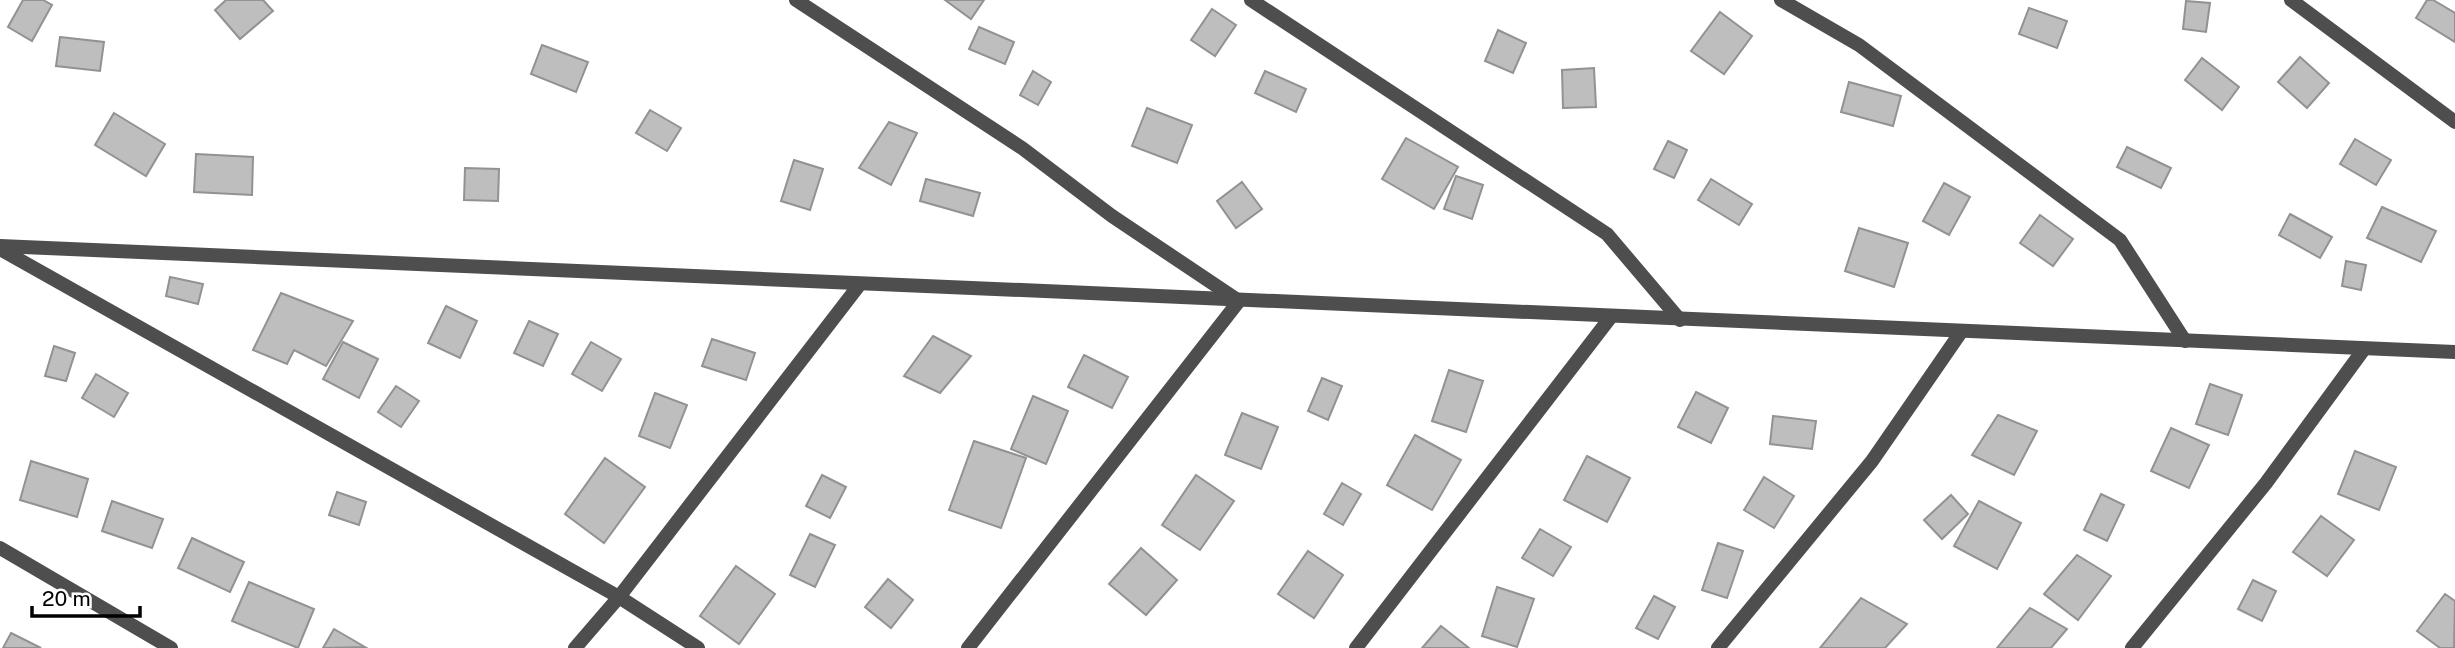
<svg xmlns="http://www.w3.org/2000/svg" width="2455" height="648" viewBox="0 0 2455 648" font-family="'Public Sans',sans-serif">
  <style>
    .building { fill: #bebebe; stroke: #929292; stroke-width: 2 }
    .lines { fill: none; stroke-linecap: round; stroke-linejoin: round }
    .street { stroke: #4e4e4e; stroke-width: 14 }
  </style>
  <rect width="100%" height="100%" fill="#fff"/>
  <g class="building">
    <path d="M23 0H43L52 5 32 41 8 27Z"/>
    <path d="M226 0H263L273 11 240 39 215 10Z"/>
    <path d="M945 0H984L971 19Z"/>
    <path d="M2427 0H2433L2455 13V42L2416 18Z"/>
    <path d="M2186 1 2210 3 2206 32 2183 29Z"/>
    <path d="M2029 8 2067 21 2057 48 2019 34Z"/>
    <path d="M1212 9 1236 25 1215 56 1191 40Z"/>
    <path d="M1720 12 1752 36 1724 74 1691 51Z"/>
    <path d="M979 27 1014 42 1005 64 969 49Z"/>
    <path d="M1498 30 1526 43 1513 73 1485 61Z"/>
    <path d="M60 37 104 42 100 71 56 66Z"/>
    <path d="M542 45 588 62 576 92 531 74Z"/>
    <path d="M2300 57 2329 83 2307 108 2278 82Z"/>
    <path d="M2202 58 2239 87 2222 110 2185 80Z"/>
    <path d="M1594 68 1596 107 1563 108 1562 70Z"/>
    <path d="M1033 71 1051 82 1038 105 1020 95Z"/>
    <path d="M1265 71 1306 89 1296 112 1255 93Z"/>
    <path d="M1849 82 1901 96 1893 126 1841 112Z"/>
    <path d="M1147 108 1192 125 1177 163 1132 146Z"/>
    <path d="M650 110 681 128 667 151 636 133Z"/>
    <path d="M114 113 165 144 146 176 95 145Z"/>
    <path d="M889 122 917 133 891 185 859 168Z"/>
    <path d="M1406 138 1458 167 1434 209 1382 179Z"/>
    <path d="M2355 139 2391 160 2376 185 2340 164Z"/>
    <path d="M1668 141 1687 150 1674 178 1654 169Z"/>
    <path d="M2127 147 2171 168 2161 188 2117 167Z"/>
    <path d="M196 154 253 157 252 195 194 192Z"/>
    <path d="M794 160 823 169 810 210 781 201Z"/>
    <path d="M465 168 499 169 498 201 464 200Z"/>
    <path d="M1456 176 1483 185 1472 219 1444 209Z"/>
    <path d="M926 179 980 193 973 216 920 201Z"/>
    <path d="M1711 179 1752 204 1739 225 1698 200Z"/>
    <path d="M1242 182 1262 209 1236 228 1217 201Z"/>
    <path d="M1944 183 1970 197 1949 235 1923 221Z"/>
    <path d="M2382 207 2436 231 2421 262 2367 238Z"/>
    <path d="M2290 214 2332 237 2320 258 2279 235Z"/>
    <path d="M2040 215 2073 239 2053 266 2020 243Z"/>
    <path d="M1859 228 1908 243 1894 287 1845 271Z"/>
    <path d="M2346 261 2366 265 2361 290 2342 286Z"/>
    <path d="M170 277 203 284 198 304 166 296Z"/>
    <path d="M281 293 353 321 326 366 294 350 287 364 253 350Z"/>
    <path d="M446 306 477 321 460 358 428 343Z"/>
    <path d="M529 321 558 334 543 366 514 353Z"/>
    <path d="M933 336 971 356 940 393 904 376Z"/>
    <path d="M712 339 755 353 746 380 702 366Z"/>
    <path d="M343 342 378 359 359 398 323 379Z"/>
    <path d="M591 342 621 359 602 391 572 374Z"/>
    <path d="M54 346 75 353 66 381 45 376Z"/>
    <path d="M1084 355 1128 377 1112 408 1068 387Z"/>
    <path d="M1449 370 1483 381 1466 432 1432 421Z"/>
    <path d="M96 374 128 393 114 417 82 398Z"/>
    <path d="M1322 378 1342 386 1328 420 1308 411Z"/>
    <path d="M2210 384 2242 395 2228 435 2196 424Z"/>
    <path d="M396 386 419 401 401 427 378 412Z"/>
    <path d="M1696 392 1728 408 1711 443 1678 427Z"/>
    <path d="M655 393 687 405 670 448 639 436Z"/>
    <path d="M1033 396 1068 411 1046 464 1011 449Z"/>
    <path d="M1242 413 1278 427 1261 469 1225 455Z"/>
    <path d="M1998 415 2037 431 2014 475 1972 455Z"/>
    <path d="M1773 416 1816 421 1812 449 1770 444Z"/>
    <path d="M2171 428 2209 445 2189 488 2151 471Z"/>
    <path d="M1415 435 1461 460 1432 510 1387 485Z"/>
    <path d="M974 441 1026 458 1001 528 949 510Z"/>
    <path d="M2355 451 2396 467 2379 510 2338 494Z"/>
    <path d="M1587 456 1630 478 1607 522 1564 500Z"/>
    <path d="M605 458 645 487 604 543 565 514Z"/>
    <path d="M31 461 88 479 77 517 20 500Z"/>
    <path d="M822 475 846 487 830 518 806 506Z"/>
    <path d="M1196 475 1234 501 1200 550 1162 525Z"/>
    <path d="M1764 477 1794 496 1774 528 1744 510Z"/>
    <path d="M1342 483 1361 494 1343 525 1324 514Z"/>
    <path d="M337 492 366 502 359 525 329 515Z"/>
    <path d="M2101 494 2124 505 2107 541 2084 530Z"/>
    <path d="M1951 495 1968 514 1942 539 1924 520Z"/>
    <path d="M112 501 163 519 152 548 102 531Z"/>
    <path d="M1979 501 2021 523 1997 569 1954 546Z"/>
    <path d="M2321 516 2354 540 2327 576 2293 552Z"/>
    <path d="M1540 529 1571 547 1553 576 1522 558Z"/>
    <path d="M810 534 835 545 815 587 790 575Z"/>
    <path d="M192 538 244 562 230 592 178 568Z"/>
    <path d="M1718 543 1743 551 1727 598 1702 590Z"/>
    <path d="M1141 548 1177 580 1146 615 1109 584Z"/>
    <path d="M1308 551 1343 575 1314 618 1278 594Z"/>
    <path d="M2077 555 2111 576 2078 620 2044 594Z"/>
    <path d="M736 566 775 594 739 644 700 616Z"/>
    <path d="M888 579 913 600 891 628 865 607Z"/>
    <path d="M2253 580 2276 591 2262 621 2238 609Z"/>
    <path d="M249 582 314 609 298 648 232 621Z"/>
    <path d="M1497 587 1534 599 1517 647 1482 636Z"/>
    <path d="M2445 594 2455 601 2454 648H2440L2417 631Z"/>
    <path d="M1654 596 1675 607 1658 639 1636 628Z"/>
    <path d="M1861 598 1907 624 1885 648H1820Z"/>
    <path d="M2030 608 2067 629 2051 648H1997Z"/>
    <path d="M1441 626 1469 648H1422Z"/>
    <path d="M334 629 365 647 323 648Z"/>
    <path d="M11 633 41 648H3Z"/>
  </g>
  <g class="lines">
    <g class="street">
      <path d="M796 0 1022 148 1112 216 1239 301 968 648"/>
      <path d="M1251 0 1607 234 1680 320"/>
      <path d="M1781 0 1859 45 2120 240 2185 341"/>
      <path d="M2291 0 2455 122"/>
      <path d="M0 246 2455 352"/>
      <path d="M0 249 619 597 698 648"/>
      <path d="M0 548 171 648"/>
      <path d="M575 648 619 597 860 284"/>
      <path d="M1356 648 1610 318"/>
      <path d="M1718 648 1872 461 1961 332"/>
      <path d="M2132 648 2266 483 2364 349"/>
    </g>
  </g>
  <path d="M32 606v10h108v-10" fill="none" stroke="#000000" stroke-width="3.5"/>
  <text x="42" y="606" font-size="21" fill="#000000" stroke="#ffffff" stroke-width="5" paint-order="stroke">20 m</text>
</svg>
